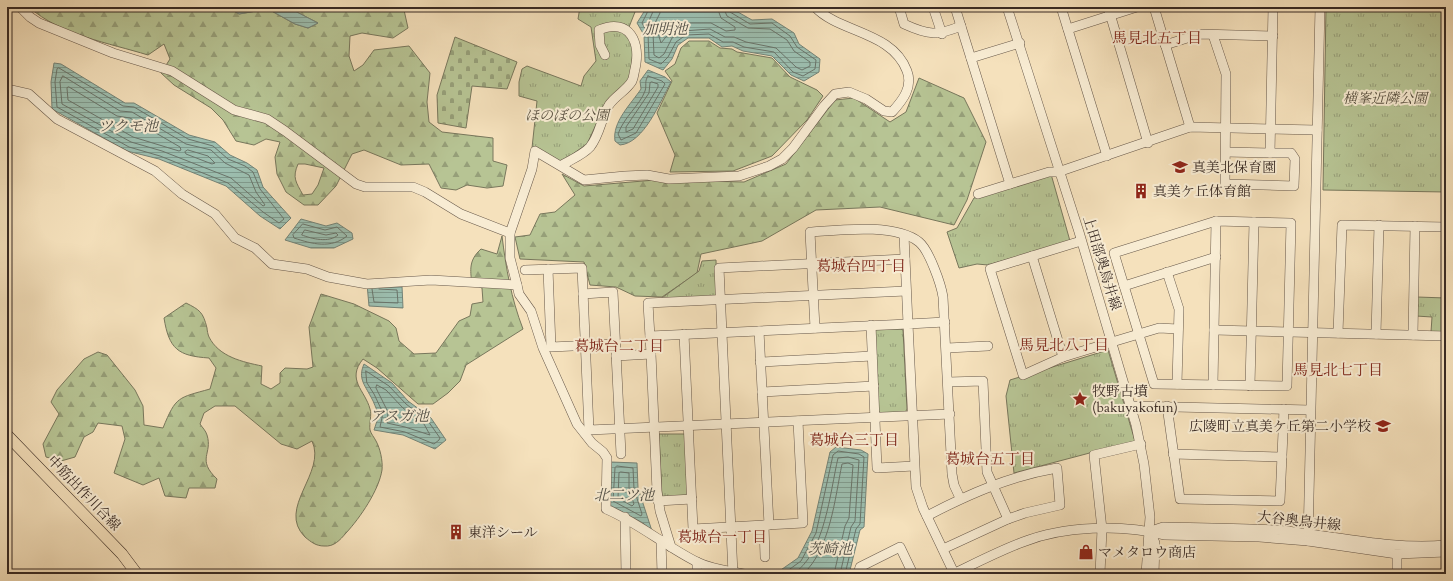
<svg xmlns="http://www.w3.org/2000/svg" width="1453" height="581" viewBox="0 0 1453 581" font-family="Cardo,'Noto Serif JP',serif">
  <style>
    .forest { fill: url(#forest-firs); stroke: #78775c; fill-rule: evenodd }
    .cemetery { fill: url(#cemetery-stones); stroke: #78775c }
    .park { fill: url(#park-tufts); stroke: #78775c }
    .water { fill: url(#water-rules); stroke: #748377 }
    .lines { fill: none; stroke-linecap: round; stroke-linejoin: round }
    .shore { stroke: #6a746a; stroke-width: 1 }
    .minor-casing { stroke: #67584a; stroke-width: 10 }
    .major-casing { stroke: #382a24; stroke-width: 12 }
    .minor { stroke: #f8ecd3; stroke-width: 9 }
    .major { stroke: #f5e1bc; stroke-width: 11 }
    .labels { text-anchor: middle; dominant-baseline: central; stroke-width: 4; stroke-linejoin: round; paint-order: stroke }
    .park-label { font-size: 14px; font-style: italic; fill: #585040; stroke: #f8ecd3 }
    .poi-label { font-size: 14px; fill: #382a24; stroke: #f8ecd3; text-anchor: start }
    .street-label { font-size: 14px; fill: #382a24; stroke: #f8ecd3 }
    .water-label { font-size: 15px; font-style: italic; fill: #514f47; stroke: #f8ecd3 }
    .neighbourhood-label { font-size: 15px; fill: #7a1f14; stroke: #f8ecd3 }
  </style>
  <defs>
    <pattern id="forest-firs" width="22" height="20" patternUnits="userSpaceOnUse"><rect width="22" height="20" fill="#b7c494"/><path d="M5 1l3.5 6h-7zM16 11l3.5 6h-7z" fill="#969f79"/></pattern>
    <pattern id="cemetery-stones" width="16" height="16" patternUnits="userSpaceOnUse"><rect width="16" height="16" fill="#b7c494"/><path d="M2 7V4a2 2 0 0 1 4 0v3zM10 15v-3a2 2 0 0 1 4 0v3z" fill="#969f79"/></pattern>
    <pattern id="park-tufts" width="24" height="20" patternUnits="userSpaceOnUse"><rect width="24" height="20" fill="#b7c494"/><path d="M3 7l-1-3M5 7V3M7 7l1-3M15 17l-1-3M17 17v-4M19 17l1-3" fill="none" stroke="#969f79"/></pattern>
    <pattern id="water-rules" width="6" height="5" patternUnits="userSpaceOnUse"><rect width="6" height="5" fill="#9cbeaf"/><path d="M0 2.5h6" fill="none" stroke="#809b8e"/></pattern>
  </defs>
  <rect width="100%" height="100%" fill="#f5e1bc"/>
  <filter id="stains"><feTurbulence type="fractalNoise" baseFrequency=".005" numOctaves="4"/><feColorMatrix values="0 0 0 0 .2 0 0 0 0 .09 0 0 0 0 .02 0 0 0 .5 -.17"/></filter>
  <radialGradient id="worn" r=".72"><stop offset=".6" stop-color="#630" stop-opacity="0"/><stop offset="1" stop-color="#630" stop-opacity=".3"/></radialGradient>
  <g class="forest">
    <path d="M29 7H227L239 14 268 9 295 24 308 28 318 23 287 7H398L404 10 408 28 393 38 362 33 350 36 349 56 354 71 363 65 374 50 409 46 430 73 427 102 429 122 442 132 493 138V161L507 165 503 186 487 188 467 185 456 190 441 188 429 164 401 165 364 150 352 154 336 186 318 205H304L286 192 277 174 275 157 280 142 266 139 254 145 236 141 223 120 211 108 174 85 161 73 170 59 164 44 148 55C109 43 60 35 29 7ZM298 164H305L324 168 318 185 312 194 303 195C296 182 292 178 298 164Z"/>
    <path d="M689 41H709L720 48 732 49 737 52 772 58 790 77 817 90 823 96 807 120 772 156 733 171 670 172 675 155 657 113 672 81 665 71 675 64 681 48Z"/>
    <path d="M919 78 964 98 986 142 967 200 954 225 880 207 816 210 762 241 701 254 697 273 662 297 635 296 616 287 590 285 584 262 520 259 515 237 530 235 540 214 555 212 575 195 562 174 584 186 655 180 744 182 786 164 835 100 854 98 890 122 906 112Z"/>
    <path d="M502 236C506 268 511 298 523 329L466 365 460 381 448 393 433 404H418L377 368 363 359C346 380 365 390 370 409 372 415 369 423 370 430 371 434 374 437 376 441 380 448 383 461 382 470 379 490 360 518 346 533 340 540 334 547 324 546 316 546 311 542 305 537 276 508 327 473 312 441L297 449 281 444 235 406H215L204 413 200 424C202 427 206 431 207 435 213 454 196 459 217 479L215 488H189L186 498 165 496 159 478 143 485 114 473 125 439 122 426 98 423 93 432 84 437 75 457 61 461 46 457 43 444 59 414 51 402 57 390 84 359 98 352 107 355 135 390 143 406 144 425 163 428C176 396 178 398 210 389L216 368 209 358C178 356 169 349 164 318L186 303C200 310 203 312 207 328 207 330 208 335 209 337 219 357 243 362 262 366L261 384 271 389 280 383V373L285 368 307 369 313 367 309 327 321 294 354 304 389 321 396 328 399 341 414 354 436 353 459 321 470 316 472 304 483 302 482 288 472 284C470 269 469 260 481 249L497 254Z"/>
  </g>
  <path class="cemetery" d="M455 37 517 62 507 89 472 86 466 128 438 123 437 95Z"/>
  <g class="park">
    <path d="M580 7H637L629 27 633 52 630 78 606 103 587 144 561 162 532 148 537 101 519 96V82L522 69 527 66 581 86 584 76 596 61 591 27 578 19Z"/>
    <path d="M1326 7H1446V192L1323 190Z"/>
    <path d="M1051 174 1070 241 988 265 977 264 959 268 947 232 957 228 974 198Z"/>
    <path d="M716 260 717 297 659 300 699 271 702 261Z"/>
    <path d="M1417 297 1446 298V332H1431L1432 317 1416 316Z"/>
    <path d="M876 329H901L903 330 907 409 905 413H881L877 410 874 332Z"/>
    <path d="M1108 350 1135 441 1014 473 1006 396 1010 380Z"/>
    <path d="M659 434H686L688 495 662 498Z"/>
  </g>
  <g class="water">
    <path d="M227 7H287L318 23 308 28 295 24 268 9 239 14Z"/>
    <path d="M647 7H729L752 20 772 19 794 33 799 44 820 59 819 72 804 81 791 75 772 56 743 51 732 46 722 47 709 38H688L678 45 672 59 663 70 645 62 644 35 637 23Z"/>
    <path d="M54 63 61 64 125 103H134L189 135 215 142 230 155 247 163 257 170 263 187 291 218 280 229 260 216 226 186 159 159 127 151 52 109 51 82Z"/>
    <path d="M648 70 665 77 671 82C660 102 644 143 620 145L615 141C612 122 631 104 641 89L640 81Z"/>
    <path d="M301 219 326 226 337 223 352 233 353 239 334 248H311L285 240Z"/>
    <path d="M367 284 402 286 403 308 369 306Z"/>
    <path d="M364 364 392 383 408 401 431 418 446 440 435 449 403 435 374 430 379 415C376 409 374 402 371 397 364 384 358 378 364 364Z"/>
    <path d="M836 447 861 450 868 454 864 527 860 530 849 574H775L798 558 812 531 830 452Z"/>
    <path d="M611 462 637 463 638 488 652 531 643 523 608 504Z"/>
  </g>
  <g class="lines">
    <g class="shore">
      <path d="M650 7 642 23 648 34 649 59 661 64 668 57 676 42 686 35 709 34 723 42H733L744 47 774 52 793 72 803 76 815 69 816 60 797 47 790 36 772 23 750 24 730 12 728 7"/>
      <path d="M655 7 648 23 653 33 654 55 659 58 664 54 672 38 683 31 710 29 725 37H734L746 42 776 48 796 67 802 70 810 66V62L794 51 787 40 770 29 748 28 727 16 723 7"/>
      <path d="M661 7 660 13 655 23 661 43 670 32 686 23H711L726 31 735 30V27L721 18 717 7"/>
      <path d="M59 68 123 106 134 107 188 139 213 146 228 159 245 166 253 172 260 189 284 219 279 223 263 212 228 183 160 156 129 147 57 107 55 82 57 69Z"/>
      <path d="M63 76 120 111 132 112 186 144 211 150 225 163 249 175 256 192 265 205 263 206 231 178 162 151 131 142 62 104 60 82Z"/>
      <path d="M648 76 662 81 665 84 636 133 621 140 618 134C624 117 640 105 645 91 647 85 644 82 648 76Z"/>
      <path d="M652 82 658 84V87L633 129 626 132V127L649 93 650 83Z"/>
      <path d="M69 87 117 116 130 118 180 147 181 150 179 151 133 137 68 100 67 88Z"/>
      <path d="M188 150 208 156 215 163 212 164 186 154 185 152Z"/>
      <path d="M303 224 325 230 337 227 347 236C331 249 312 244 294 238L293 235Z"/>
      <path d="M305 230 326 235 336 233 338 235C329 243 312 239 302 235Z"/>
      <path d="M372 289 374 302 398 303 397 290 379 289"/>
      <path d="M366 371 389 386 406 404 428 421 440 438 439 440 434 444 405 432 380 427 383 413 374 394 367 383Z"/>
      <path d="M377 385 386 390 403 408 424 424 430 435 405 427 387 423 388 412 376 388Z"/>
      <path d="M617 466 633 468 634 489 642 514 641 516 613 501 615 468Z"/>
      <path d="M621 472 629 473V490L634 504 632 506 618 498 619 473Z"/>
      <path d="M783 574 801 561 816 533 833 455 838 451 859 454 864 457 860 524 856 529 845 574"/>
      <path d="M793 574C825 554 830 492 838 458L848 457 859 460 855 521 851 527 840 574"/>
      <path d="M803 574C830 550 835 498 842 464L848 463 853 465 849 518 845 526 834 574"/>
    </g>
    <g class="minor-casing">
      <g id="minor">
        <path d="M20 7 30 17 39 23 113 53 172 71 234 110 267 119 285 131 356 184 365 187H413L425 192 461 214 510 233"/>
        <path d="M899 7 904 24C928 35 937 36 961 26"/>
        <path d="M933 7 942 34"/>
        <path d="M955 7 1010 184 1049 172H1058L1190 127 1317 130"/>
        <path d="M1007 7 1079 232 1136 425 1144 464 1150 517 1146 574"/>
        <path d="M1061 7 1107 156"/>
        <path d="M1108 7 1148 143"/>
        <path d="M1154 7 1190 127"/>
        <path d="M1068 29 1137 7"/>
        <path d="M1213 35 1226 74 1225 184 1294 186 1295 159 1291 153H1270L1273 7"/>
        <path d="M1165 45 1200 34 1273 36"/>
        <path d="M971 58 1020 43"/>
        <path d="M7 89 29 94 57 119 155 171 182 194 215 214 235 238 255 248 272 264 307 269 328 277 367 284 431 280 517 285"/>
        <path d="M1226 152 1270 153"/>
        <path d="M562 165C570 160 583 155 590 147 600 135 601 118 609 105 615 96 627 90 632 81 634 77 634 72 635 69 641 43 630 17 599 30L600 45 605 55"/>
        <path d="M978 194 1010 184"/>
        <path d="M1216 221 1291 223 1287 386 1154 384 1114 253Z"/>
        <path d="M1081 241 990 269 1023 375 1063 357 1112 342 1159 328 1178 329"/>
        <path d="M1032 256 1063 357"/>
        <path d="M548 269 551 347 615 344"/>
        <path d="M525 270 582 268 589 430 950 414"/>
        <path d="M1167 272 1179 309 1177 384"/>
        <path d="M1124 286 1216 257"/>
        <path d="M583 294 613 292 621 454"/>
        <path d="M945 322 908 324 916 487 923 508 954 573"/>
        <path d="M871 325 877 468 914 466"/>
        <path d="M815 328 810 232C839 230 895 223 919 242 929 250 941 284 943 297L952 474 954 485 960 498"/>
        <path d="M1214 330 1446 336"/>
        <path d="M759 331 769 525"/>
        <path d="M1338 333 1342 225 1446 227"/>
        <path d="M684 334 693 529 803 523 798 421"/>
        <path d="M1376 334 1379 225"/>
        <path d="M1413 335 1415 226"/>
        <path d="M650 336 908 324 904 235"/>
        <path d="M947 348 988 346"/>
        <path d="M651 354 657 491 660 511 671 547"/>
        <path d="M616 356 651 354 648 303 906 291"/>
        <path d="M760 362 872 356"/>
        <path d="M948 382 983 381 987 472 1008 519"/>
        <path d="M1213 385 1216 221"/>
        <path d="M1250 386 1254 222"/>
        <path d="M762 392 874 386"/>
        <path d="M1131 406 1310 410"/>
        <path d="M1167 406 1180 499 1280 501 1284 409"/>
        <path d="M1173 454 1282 457"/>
        <path d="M658 501 692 499"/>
        <path d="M927 516C969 494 1010 476 1057 468L1060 505 1025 513 1008 519 943 549"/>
        <path d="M625 517 626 574"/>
        <path d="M764 525 765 557"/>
        <path d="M1150 531 1155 543 1154 574"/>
        <path d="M1151 531 1163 527C1201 528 1239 528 1276 530 1333 535 1388 550 1446 545"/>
        <path d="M661 540 662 574"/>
        <path d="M1308 541 1320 7"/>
        <path d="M697 562V574"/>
        <path d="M733 574 719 268 905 259"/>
        <path d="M744 574C729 571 711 569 697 562 665 546 639 523 606 509L607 458 603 452 592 443 577 424 543 348 531 311 519 294 517 285 510 258V233L532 169 535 151 584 180 625 176 647 175 669 179 739 176 769 166 782 159 793 148 824 106 835 94 849 92 866 99 884 111 892 112C903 100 913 87 907 71 892 31 839 33 815 7"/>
        <path d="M858 574 860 567 900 547 913 574"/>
        <path d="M953 574C976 563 999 551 1023 542 1063 526 1122 524 1164 535L1259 537 1308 541 1397 554 1446 552"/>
        <path d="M1100 574 1102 529 1094 455 1141 444"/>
        <path d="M1397 574V554"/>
      </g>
    </g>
    <g class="major-casing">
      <path id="major" d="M7 435 122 554 137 574"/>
    </g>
    <use href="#minor" class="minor"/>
    <use href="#major" class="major"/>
  </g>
  <defs>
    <g id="school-bare" transform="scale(1.2)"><path d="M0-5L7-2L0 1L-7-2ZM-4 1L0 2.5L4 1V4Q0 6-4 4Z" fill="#8f2418" stroke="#f8ecd3" stroke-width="2.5" paint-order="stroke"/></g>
    <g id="building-bare" transform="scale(1.2)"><path d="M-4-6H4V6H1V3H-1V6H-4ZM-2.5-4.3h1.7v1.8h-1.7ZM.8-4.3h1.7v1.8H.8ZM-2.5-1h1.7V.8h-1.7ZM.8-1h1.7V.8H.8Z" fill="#8f2418" stroke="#f8ecd3" stroke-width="2.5" paint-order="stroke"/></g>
    <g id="sight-bare" transform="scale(1.2)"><path d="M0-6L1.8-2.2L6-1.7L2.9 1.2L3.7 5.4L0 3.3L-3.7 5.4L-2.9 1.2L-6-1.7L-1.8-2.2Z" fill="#8f2418" stroke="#f8ecd3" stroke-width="2.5" paint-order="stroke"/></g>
    <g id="shop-bare" transform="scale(1.2)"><path d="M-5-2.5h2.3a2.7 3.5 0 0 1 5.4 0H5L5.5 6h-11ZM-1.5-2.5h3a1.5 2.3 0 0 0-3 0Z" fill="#8f2418" stroke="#f8ecd3" stroke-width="2.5" paint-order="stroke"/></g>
  </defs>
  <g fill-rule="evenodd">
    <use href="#school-bare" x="1180" y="167"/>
    <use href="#building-bare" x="1141" y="191"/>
    <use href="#sight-bare" x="1080" y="399"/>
    <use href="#school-bare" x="1383" y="426"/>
    <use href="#building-bare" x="456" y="532"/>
    <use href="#shop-bare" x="1086" y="552"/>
  </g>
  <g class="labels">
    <g class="park-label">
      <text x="1385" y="98">横峯近隣公園</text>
      <text x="567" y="115">ほのぼの公園</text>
    </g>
    <g class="poi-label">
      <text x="1192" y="167">真美北保育園</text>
      <text x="1153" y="191">真美ケ丘体育館</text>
      <text x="1092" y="391">牧野古墳<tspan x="1092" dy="16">(bakuyakofun)</tspan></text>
      <text x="1371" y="426" text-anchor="end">広陵町立真美ケ丘第二小学校</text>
      <text x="468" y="532">東洋シール</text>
      <text x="1098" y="552">マメタロウ商店</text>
    </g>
    <g class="street-label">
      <text transform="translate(1102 263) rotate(73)">上田部奥鳥井線</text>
      <text transform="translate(84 493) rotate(46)">中筋出作川合線</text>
      <text transform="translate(1299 521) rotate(6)">大谷奥鳥井線</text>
    </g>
    <g class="water-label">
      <text x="665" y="29">加明池</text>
      <text x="128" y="126">ツクモ池</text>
      <text x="399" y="416">アスガ池</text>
      <text x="624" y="495">北二ツ池</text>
      <text x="830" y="549">茨崎池</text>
    </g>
    <g class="neighbourhood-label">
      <text x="1157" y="38">馬見北五丁目</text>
      <text x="861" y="266">葛城台四丁目</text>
      <text x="1064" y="345">馬見北八丁目</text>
      <text x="619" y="346">葛城台二丁目</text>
      <text x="1338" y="370">馬見北七丁目</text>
      <text x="854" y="440">葛城台三丁目</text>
      <text x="990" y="459">葛城台五丁目</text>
      <text x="722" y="537">葛城台一丁目</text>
    </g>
  </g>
  <rect width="1453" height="581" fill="none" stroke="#f5e1bc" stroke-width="24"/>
  <rect x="8" y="8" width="1437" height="565" fill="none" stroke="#382a24" stroke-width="2"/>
  <rect x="12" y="12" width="1429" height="557" fill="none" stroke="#382a24"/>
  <rect width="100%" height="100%" filter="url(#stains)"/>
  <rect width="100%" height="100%" fill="url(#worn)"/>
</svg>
